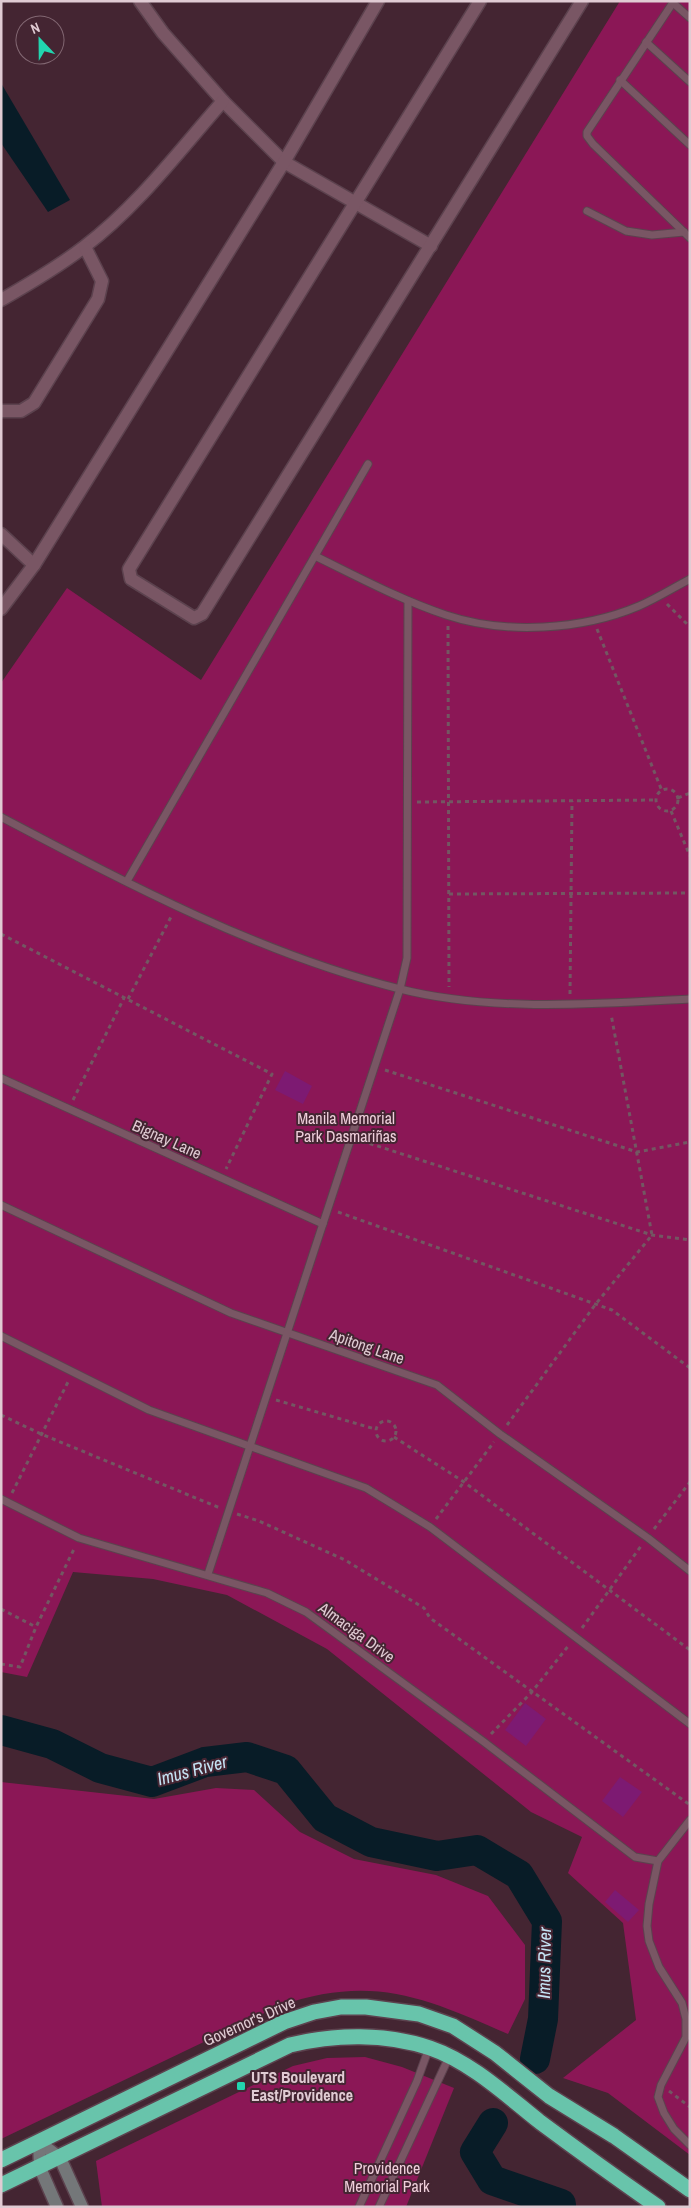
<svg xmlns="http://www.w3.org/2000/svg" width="691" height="2208" viewBox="0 0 691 2208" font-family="'Archivo Narrow',sans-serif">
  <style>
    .green { fill: #8b1756 }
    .water { fill: #081c27 }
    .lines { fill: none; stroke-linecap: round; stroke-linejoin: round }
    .river { stroke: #081c27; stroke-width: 30 }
    .building { fill: #7d1a72 }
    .lane-casing { stroke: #5c424e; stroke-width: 9 }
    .street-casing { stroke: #5c424e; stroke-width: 15 }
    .secondary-casing { stroke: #5c424e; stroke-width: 15 }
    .highway-casing { stroke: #5c424e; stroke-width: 18 }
    .path { stroke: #735762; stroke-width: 3; stroke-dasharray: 4 4; stroke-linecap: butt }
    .lane { stroke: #795664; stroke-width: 7 }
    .street { stroke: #795664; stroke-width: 12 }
    .secondary { stroke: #747779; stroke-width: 12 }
    .highway { stroke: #68c4ab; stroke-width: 15 }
    .poi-dot { fill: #22d5af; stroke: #442532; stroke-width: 2 }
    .labels { text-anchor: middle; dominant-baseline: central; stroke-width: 4; stroke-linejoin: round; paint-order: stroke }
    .park-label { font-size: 16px; fill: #efcfdb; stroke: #442532 }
    .street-label { font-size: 16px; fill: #e0cbd3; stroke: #442532 }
    .poi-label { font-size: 16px; font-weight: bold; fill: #e0cbd3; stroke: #442532; text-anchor: start }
    .water-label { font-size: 18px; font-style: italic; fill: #c5e3f4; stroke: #442532 }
  </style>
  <rect width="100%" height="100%" fill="#442532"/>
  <g class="green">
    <path d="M620 1H690V2155L608 2093 563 2078 636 2020 623 1923 568 1873 582 1837 531 1812 327 1649 227 1595 153 1579 73 1572 27 1677 1 1672V683L67 588 201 680Z"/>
    <path d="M1 1782 154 1799 216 1788 254 1790 300 1832 354 1859 436 1875 488 1896 525 1945V1999L508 2034C423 1997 372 1974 279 2006L1 2139Z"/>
    <path d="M365 2057 402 2067 454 2088 406 2207H102L96 2161 293 2066 327 2058Z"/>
  </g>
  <path class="water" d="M1 83 70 200 48 212 1 143Z"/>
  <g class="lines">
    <g class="river">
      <path d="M1 1730 52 1744 100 1768 152 1782 205 1762 247 1757 286 1770 325 1818 371 1842 437 1856 477 1850 519 1875 547 1921 543 2019 535 2059"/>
      <path d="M493 2123 475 2152 492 2180 561 2204V2207"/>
    </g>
  </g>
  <g class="building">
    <path d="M285 1071 312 1086 303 1104 275 1090Z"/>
    <path d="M525 1703 546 1719 526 1746 505 1730Z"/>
    <path d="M620 1777 642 1792 623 1817 602 1801Z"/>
    <path d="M615 1890 639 1910 628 1922 605 1902Z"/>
  </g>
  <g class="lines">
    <g class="lane-casing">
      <g id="lane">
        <path d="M674 1 587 132V136L593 144 690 238"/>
        <path d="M673 3 690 18"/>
        <path d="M646 42 690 82"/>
        <path d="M620 80 690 145"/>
        <path d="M587 211 626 231 652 235 684 232"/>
        <path d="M315 556C358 577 401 600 446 615 506 635 582 630 639 606 657 598 673 588 690 579"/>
        <path d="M1 817C128 884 260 954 400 989 491 1012 597 1004 690 999"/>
        <path d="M127 881 368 464"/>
        <path d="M1 1078 323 1224"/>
        <path d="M1 1205 231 1313 437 1385 500 1434 648 1538 690 1571"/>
        <path d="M1 1336 149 1410 366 1488 430 1527 690 1724"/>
        <path d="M1 1499 79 1538 267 1593 306 1612 484 1742 635 1857 658 1861"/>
        <path d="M208 1574 400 989 407 958 408 601"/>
        <path d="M690 1820 658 1861 649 1904 647 1926 649 1941 659 1967 682 2003 686 2019V2037L661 2085 658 2097 664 2113 674 2129 690 2145"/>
        <path d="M370 2183 387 2190"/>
        <path d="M359 2207 417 2081 429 2048"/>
        <path d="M379 2207 449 2057"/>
      </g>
    </g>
    <g class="street-casing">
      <g id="street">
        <path d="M140 1 163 33 223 101 284 162 431 246"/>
        <path d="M480 1 129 569 131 579 194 618 202 614 582 1"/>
        <path d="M1 300C29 284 58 267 84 247 138 206 179 151 223 101"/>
        <path d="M1 411H21L34 403 98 299 102 281 85 247"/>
        <path d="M1 534 34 565"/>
        <path d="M1 609 34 565 284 162 378 1"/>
      </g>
    </g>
    <g class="secondary-casing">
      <g id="secondary">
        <path d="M39 2142 60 2158 82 2207"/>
        <path d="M39 2142 40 2168 57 2207"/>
      </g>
    </g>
    <g class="highway-casing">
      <g id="highway">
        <path d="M1 2160 284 2022 314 2012 341 2007H366L419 2014 453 2026 495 2053 549 2096 614 2136 690 2190"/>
        <path d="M1 2185 290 2045C335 2034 385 2033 430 2048 471 2062 506 2095 540 2122 579 2151 618 2179 658 2207"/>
      </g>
    </g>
    <g class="path">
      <path d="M667 604 690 627"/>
      <path d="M448 626 449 987"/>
      <path d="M597 629 662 791"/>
      <circle cx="667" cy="800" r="11"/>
      <path d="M678 798 690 793"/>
      <path d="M417 802 656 800"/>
      <path d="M671 811 690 856"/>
      <path d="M449 894 690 893"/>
      <path d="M1 934 272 1074 226 1169"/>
      <path d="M570 994 572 801"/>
      <path d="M128 999 172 915"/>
      <path d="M385 1070 637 1152 690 1142"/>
      <path d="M73 1100 124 998"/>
      <path d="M362 1141 652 1235 690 1240"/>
      <path d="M338 1212 612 1310 690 1368"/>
      <path d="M276 1400 375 1429"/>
      <path d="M1 1415 41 1434 220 1508"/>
      <circle cx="386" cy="1431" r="10"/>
      <path d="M507 1425 595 1305 652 1235 611 1014"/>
      <path d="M394 1437 464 1482 690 1650"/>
      <path d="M12 1493 69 1380"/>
      <path d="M237 1514 259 1521 345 1560 424 1608 430 1618 690 1805"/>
      <path d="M436 1519 494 1442"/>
      <path d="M654 1529 690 1482"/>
      <path d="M1 1609 36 1627"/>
      <path d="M582 1628 641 1546"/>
      <path d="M1 1664 20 1667 36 1627 75 1547"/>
      <path d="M491 1734 531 1693 569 1645"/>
      <path d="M669 2091 690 2107"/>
    </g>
    <use href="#lane" class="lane"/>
    <use href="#street" class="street"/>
    <use href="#secondary" class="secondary"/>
    <use href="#highway" class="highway"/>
  </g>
  <rect class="poi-dot" x="236" y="2081" width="10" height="10" rx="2.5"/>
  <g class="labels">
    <g class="park-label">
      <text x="346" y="1118">Manila Memorial<tspan x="346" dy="18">Park Dasmariñas</tspan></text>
      <text x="387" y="2168">Providence<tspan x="387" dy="18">Memorial Park</tspan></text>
    </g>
    <g class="street-label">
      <text transform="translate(167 1139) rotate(24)">Bignay Lane</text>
      <text transform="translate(367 1346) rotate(19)">Apitong Lane</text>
      <text transform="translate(357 1632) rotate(36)">Almaciga Drive</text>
      <text transform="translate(249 2021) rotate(-24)">Governor's Drive</text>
    </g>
    <g class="poi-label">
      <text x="251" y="2077">UTS Boulevard<tspan x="251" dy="18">East/Providence</tspan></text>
    </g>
    <g class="water-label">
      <text transform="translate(192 1770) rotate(-15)">Imus River</text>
      <text transform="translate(544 1963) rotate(-89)">Imus River</text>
    </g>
  </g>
  <rect width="691" height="2208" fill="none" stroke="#e0cbd3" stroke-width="5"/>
  <g transform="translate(40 40) rotate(338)"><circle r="24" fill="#442532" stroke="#826772"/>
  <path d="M0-4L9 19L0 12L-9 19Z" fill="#22d5af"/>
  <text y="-8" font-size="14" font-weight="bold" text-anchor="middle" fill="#e0cbd3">N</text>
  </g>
</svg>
